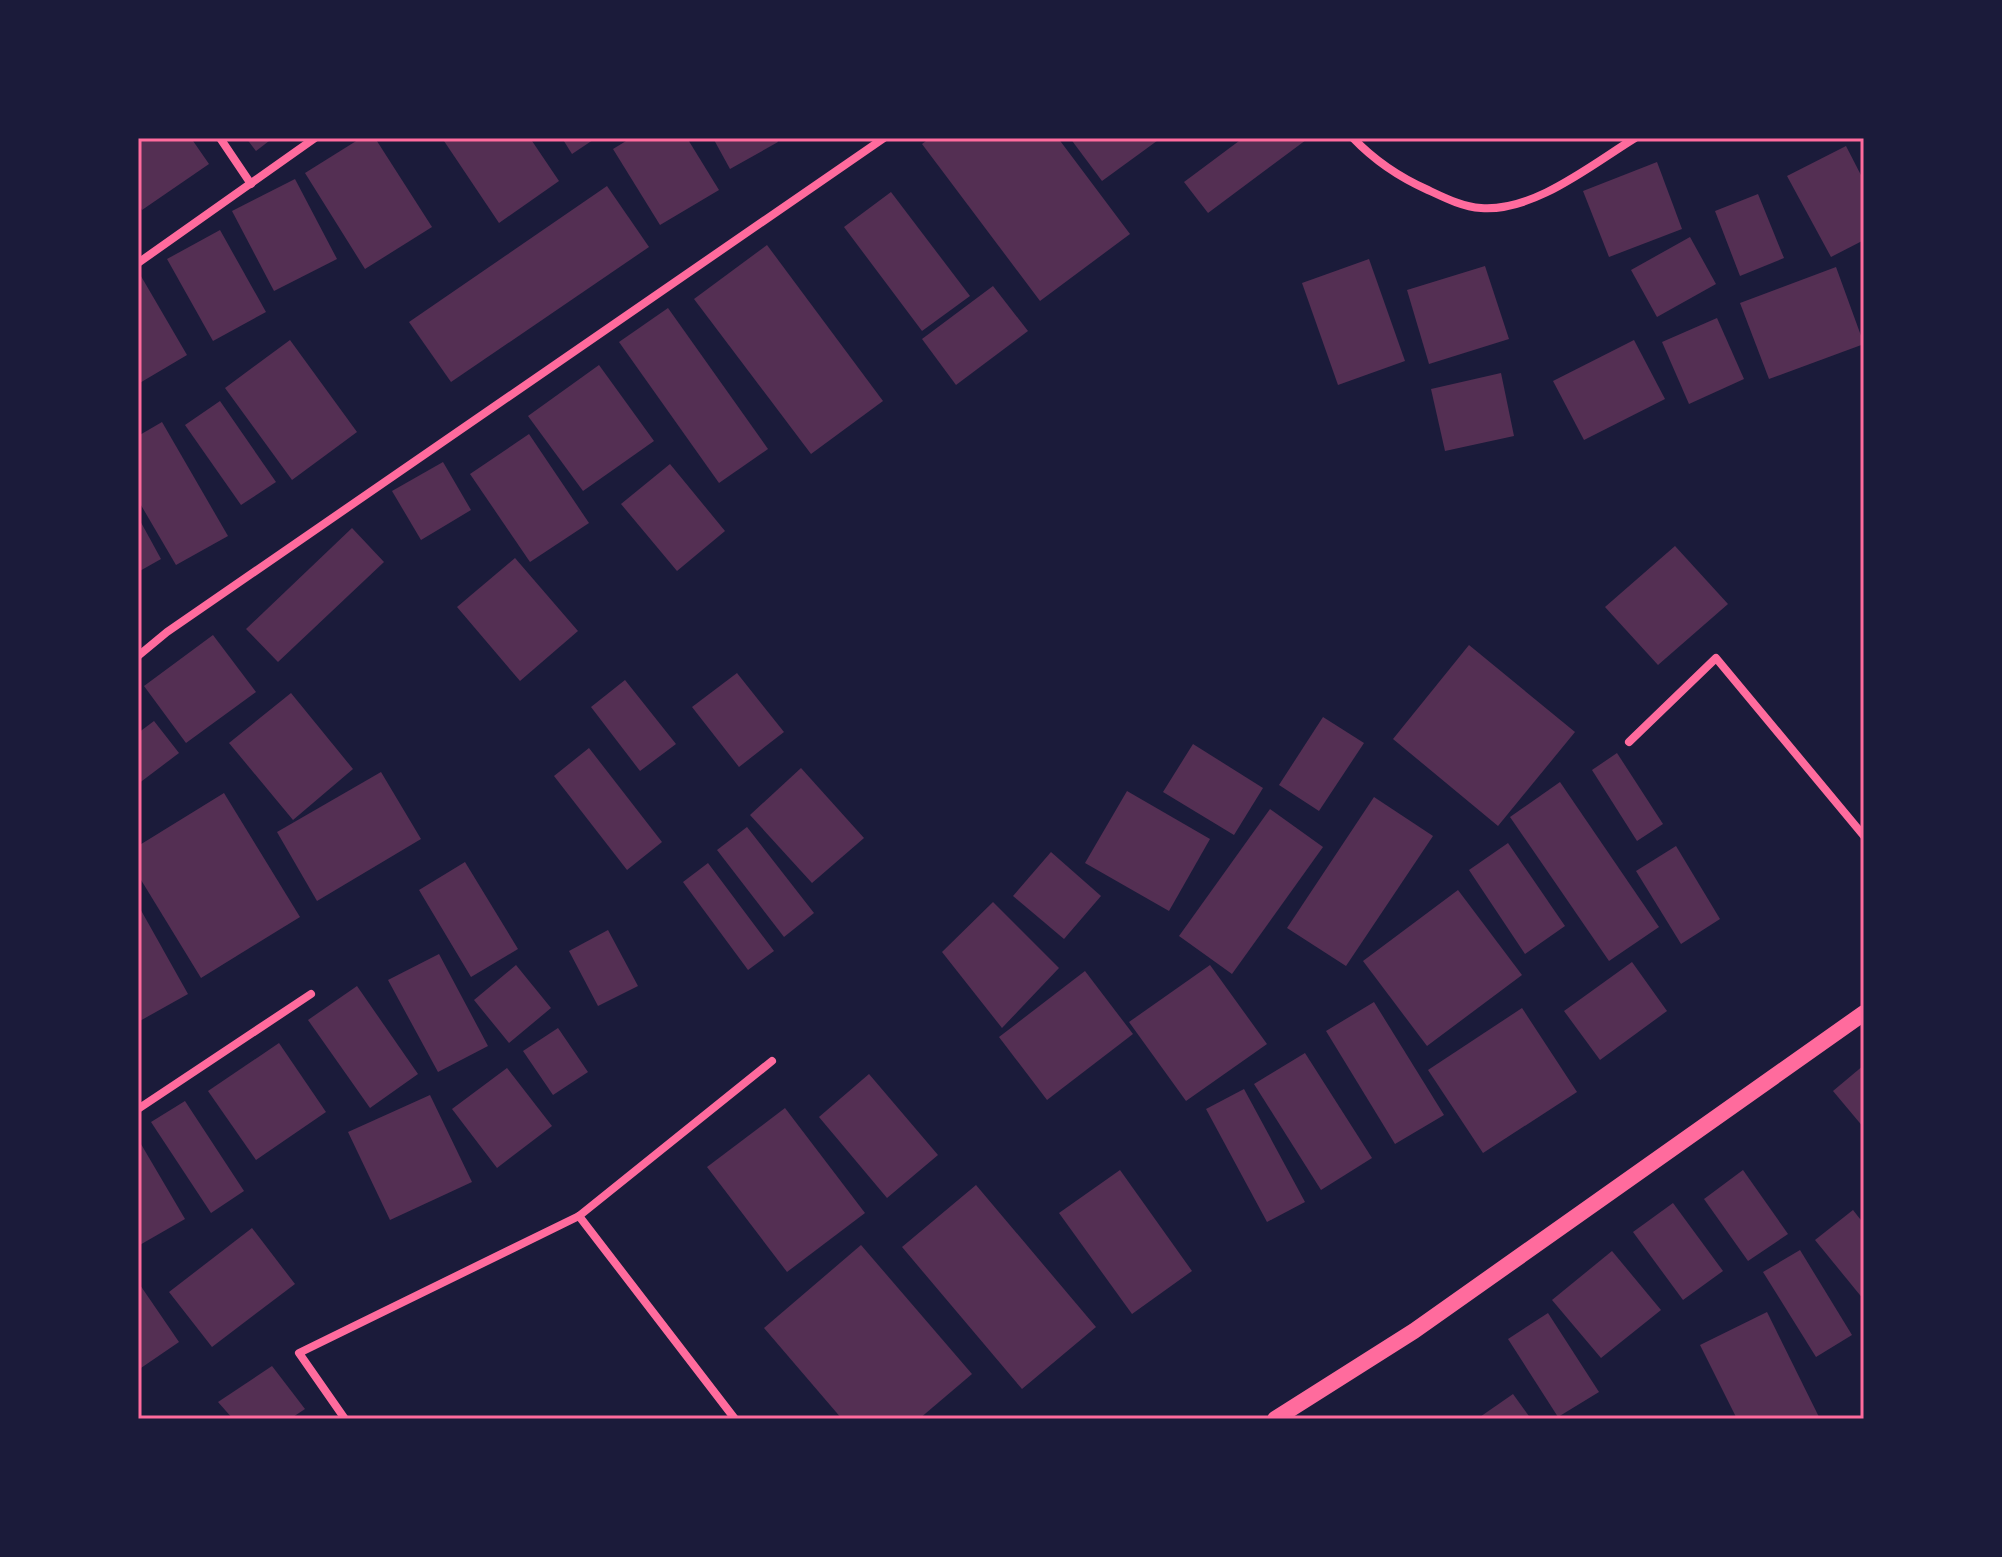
<svg xmlns="http://www.w3.org/2000/svg" width="2002" height="1557" viewBox="0 0 2002 1557" font-family="'Asap Condensed',sans-serif">
  <style>
    .building { fill: #542f53 }
    .lines { fill: none; stroke-linecap: round; stroke-linejoin: round }
    .minor { stroke: #ff6b9d; stroke-width: 8 }
    .secondary { stroke: #ff6b9d; stroke-width: 16 }
    .neatline { fill: none; stroke: #ff6b9d; stroke-width: 3 }
  </style>
  <rect width="100%" height="100%" fill="#1b1b3a"/>
  <g class="building">
    <path d="M138 138H191L209 164 142 210 138 203Z"/>
    <path d="M246 138H273L256 151Z"/>
    <path d="M361 138H375L432 227 365 269 305 173Z"/>
    <path d="M442 138H530L559 181 499 223Z"/>
    <path d="M562 138H596L572 154Z"/>
    <path d="M631 138H687L719 190 660 225 613 149Z"/>
    <path d="M713 138H776L778 142 730 169Z"/>
    <path d="M930 138H1058L1130 234 1040 301 922 144Z"/>
    <path d="M1070 138H1161L1102 181Z"/>
    <path d="M1243 138 1306 140 1208 213 1184 182Z"/>
    <path d="M1846 146 1864 181V240L1831 257 1787 176Z"/>
    <path d="M1657 162 1682 229 1609 257 1583 191Z"/>
    <path d="M295 179 337 259 274 291 232 211Z"/>
    <path d="M607 186 649 247 451 382 409 322Z"/>
    <path d="M891 192 970 296 922 331 844 227Z"/>
    <path d="M1758 194 1784 258 1740 276 1715 211Z"/>
    <path d="M220 230 266 312 213 341 167 259Z"/>
    <path d="M1690 237 1716 284 1657 317 1631 270Z"/>
    <path d="M767 245 883 401 811 454 694 299Z"/>
    <path d="M1369 259 1405 361 1338 385 1302 283Z"/>
    <path d="M1485 266 1509 339 1429 364 1407 290Z"/>
    <path d="M1836 267 1864 344 1769 379 1740 303Z"/>
    <path d="M138 271 187 355 138 384Z"/>
    <path d="M993 286 1028 331 956 385 922 339Z"/>
    <path d="M668 308 768 449 719 483 619 342Z"/>
    <path d="M1717 318 1744 379 1689 404 1662 342Z"/>
    <path d="M290 340 357 432 292 480 225 388Z"/>
    <path d="M1634 340 1665 399 1584 440 1553 381Z"/>
    <path d="M599 365 654 441 583 491 528 416Z"/>
    <path d="M1501 373 1514 436 1445 451 1431 389Z"/>
    <path d="M220 401 276 482 241 505 185 425Z"/>
    <path d="M162 422 228 536 176 565 138 500V436Z"/>
    <path d="M529 434 589 523 530 562 470 474Z"/>
    <path d="M443 462 471 510 421 540 392 491Z"/>
    <path d="M670 464 725 531 677 571 621 504Z"/>
    <path d="M138 517 161 559 138 572Z"/>
    <path d="M352 528 384 562 278 662 246 629Z"/>
    <path d="M1675 546 1728 604 1658 665 1605 607Z"/>
    <path d="M515 558 578 631 520 681 457 607Z"/>
    <path d="M213 635 256 692 186 743 144 686Z"/>
    <path d="M1469 645 1575 732 1498 826 1393 739Z"/>
    <path d="M737 673 784 732 739 767 692 707Z"/>
    <path d="M625 680 676 744 640 771 591 707Z"/>
    <path d="M291 693 353 769 293 820 229 743Z"/>
    <path d="M1323 717 1364 743 1319 811 1279 785Z"/>
    <path d="M154 721 179 753 138 784V733Z"/>
    <path d="M1193 744 1263 788 1234 835 1163 792Z"/>
    <path d="M589 748 662 842 627 870 554 776Z"/>
    <path d="M1617 753 1663 824 1637 841 1592 770Z"/>
    <path d="M801 768 864 838 812 883 750 815Z"/>
    <path d="M381 772 421 839 317 901 277 832Z"/>
    <path d="M1560 782 1659 927 1609 961 1510 817Z"/>
    <path d="M1127 791 1210 839 1169 911 1085 863Z"/>
    <path d="M224 793 300 917 201 978 138 875V846Z"/>
    <path d="M1374 797 1433 836 1346 966 1287 928Z"/>
    <path d="M1270 809 1323 847 1232 974 1179 936Z"/>
    <path d="M747 827 814 913 784 937 717 850Z"/>
    <path d="M1508 843 1565 926 1525 954 1469 870Z"/>
    <path d="M1676 846 1720 919 1681 944 1636 871Z"/>
    <path d="M1051 852 1101 896 1064 939 1013 896Z"/>
    <path d="M465 862 518 949 471 977 419 890Z"/>
    <path d="M708 863 774 951 748 970 683 882Z"/>
    <path d="M1458 890 1522 975 1427 1046 1363 961Z"/>
    <path d="M993 902 1059 968 1002 1028 942 952Z"/>
    <path d="M138 905 188 994 138 1022Z"/>
    <path d="M608 930 638 986 598 1006 569 951Z"/>
    <path d="M439 954 488 1046 438 1072 388 980Z"/>
    <path d="M1632 962 1667 1011 1600 1060 1564 1011Z"/>
    <path d="M516 965 551 1008 509 1043 474 1000Z"/>
    <path d="M1210 965 1267 1044 1186 1101 1129 1022Z"/>
    <path d="M1085 971 1133 1034 1047 1100 999 1037Z"/>
    <path d="M357 986 418 1074 370 1108 308 1020Z"/>
    <path d="M1374 1002 1444 1115 1395 1144 1326 1031Z"/>
    <path d="M1522 1008 1577 1092 1483 1153 1428 1070Z"/>
    <path d="M558 1028 588 1072 553 1095 523 1051Z"/>
    <path d="M279 1043 326 1112 256 1160 208 1091Z"/>
    <path d="M1305 1053 1372 1158 1321 1190 1254 1084Z"/>
    <path d="M1864 1065V1128L1833 1091Z"/>
    <path d="M507 1068 552 1126 497 1168 452 1109Z"/>
    <path d="M869 1074 938 1155 887 1198 819 1117Z"/>
    <path d="M1244 1089 1305 1202 1267 1222 1206 1109Z"/>
    <path d="M430 1095 472 1182 390 1220 348 1132Z"/>
    <path d="M185 1101 244 1191 211 1213 151 1122Z"/>
    <path d="M785 1108 865 1213 787 1272 707 1167Z"/>
    <path d="M138 1139 185 1219 138 1246Z"/>
    <path d="M1120 1170 1192 1271 1132 1314 1059 1213Z"/>
    <path d="M1743 1170 1788 1234 1748 1261 1704 1199Z"/>
    <path d="M976 1185 1096 1327 1022 1389 902 1247Z"/>
    <path d="M1673 1203 1723 1271 1683 1300 1633 1232Z"/>
    <path d="M1853 1210 1864 1224V1300L1815 1240Z"/>
    <path d="M252 1228 295 1284 212 1347 169 1292Z"/>
    <path d="M861 1245 972 1374 919 1419H842L764 1328Z"/>
    <path d="M1800 1250 1852 1335 1816 1357 1763 1272Z"/>
    <path d="M1612 1251 1661 1310 1601 1358 1552 1300Z"/>
    <path d="M138 1282 179 1342 138 1370Z"/>
    <path d="M1767 1312 1820 1419H1737L1700 1345Z"/>
    <path d="M1548 1313 1599 1392 1558 1417 1508 1339Z"/>
    <path d="M272 1366 305 1409 290 1419H233L218 1402Z"/>
    <path d="M1513 1394 1531 1419H1477Z"/>
  </g>
  <g class="lines">
    <g class="minor">
      <path d="M220 138 251 184"/>
      <path d="M1353 138C1374 160 1401 178 1428 190 1445 198 1463 207 1481 208 1534 212 1591 165 1635 138"/>
      <path d="M138 263 315 138"/>
      <path d="M138 656 167 632 884 138"/>
      <path d="M1629 742 1716 658 1864 836"/>
      <path d="M138 1109 311 994"/>
      <path d="M579 1216 735 1419"/>
      <path d="M345 1419 299 1353 579 1216 772 1061"/>
    </g>
    <path class="secondary" d="M1275 1419 1414 1331 1864 1013"/>
  </g>
  <rect width="2002" height="1557" fill="none" stroke="#1b1b3a" stroke-width="280"/>
  <rect x="140" y="140" width="1722" height="1277" class="neatline"/>
</svg>
